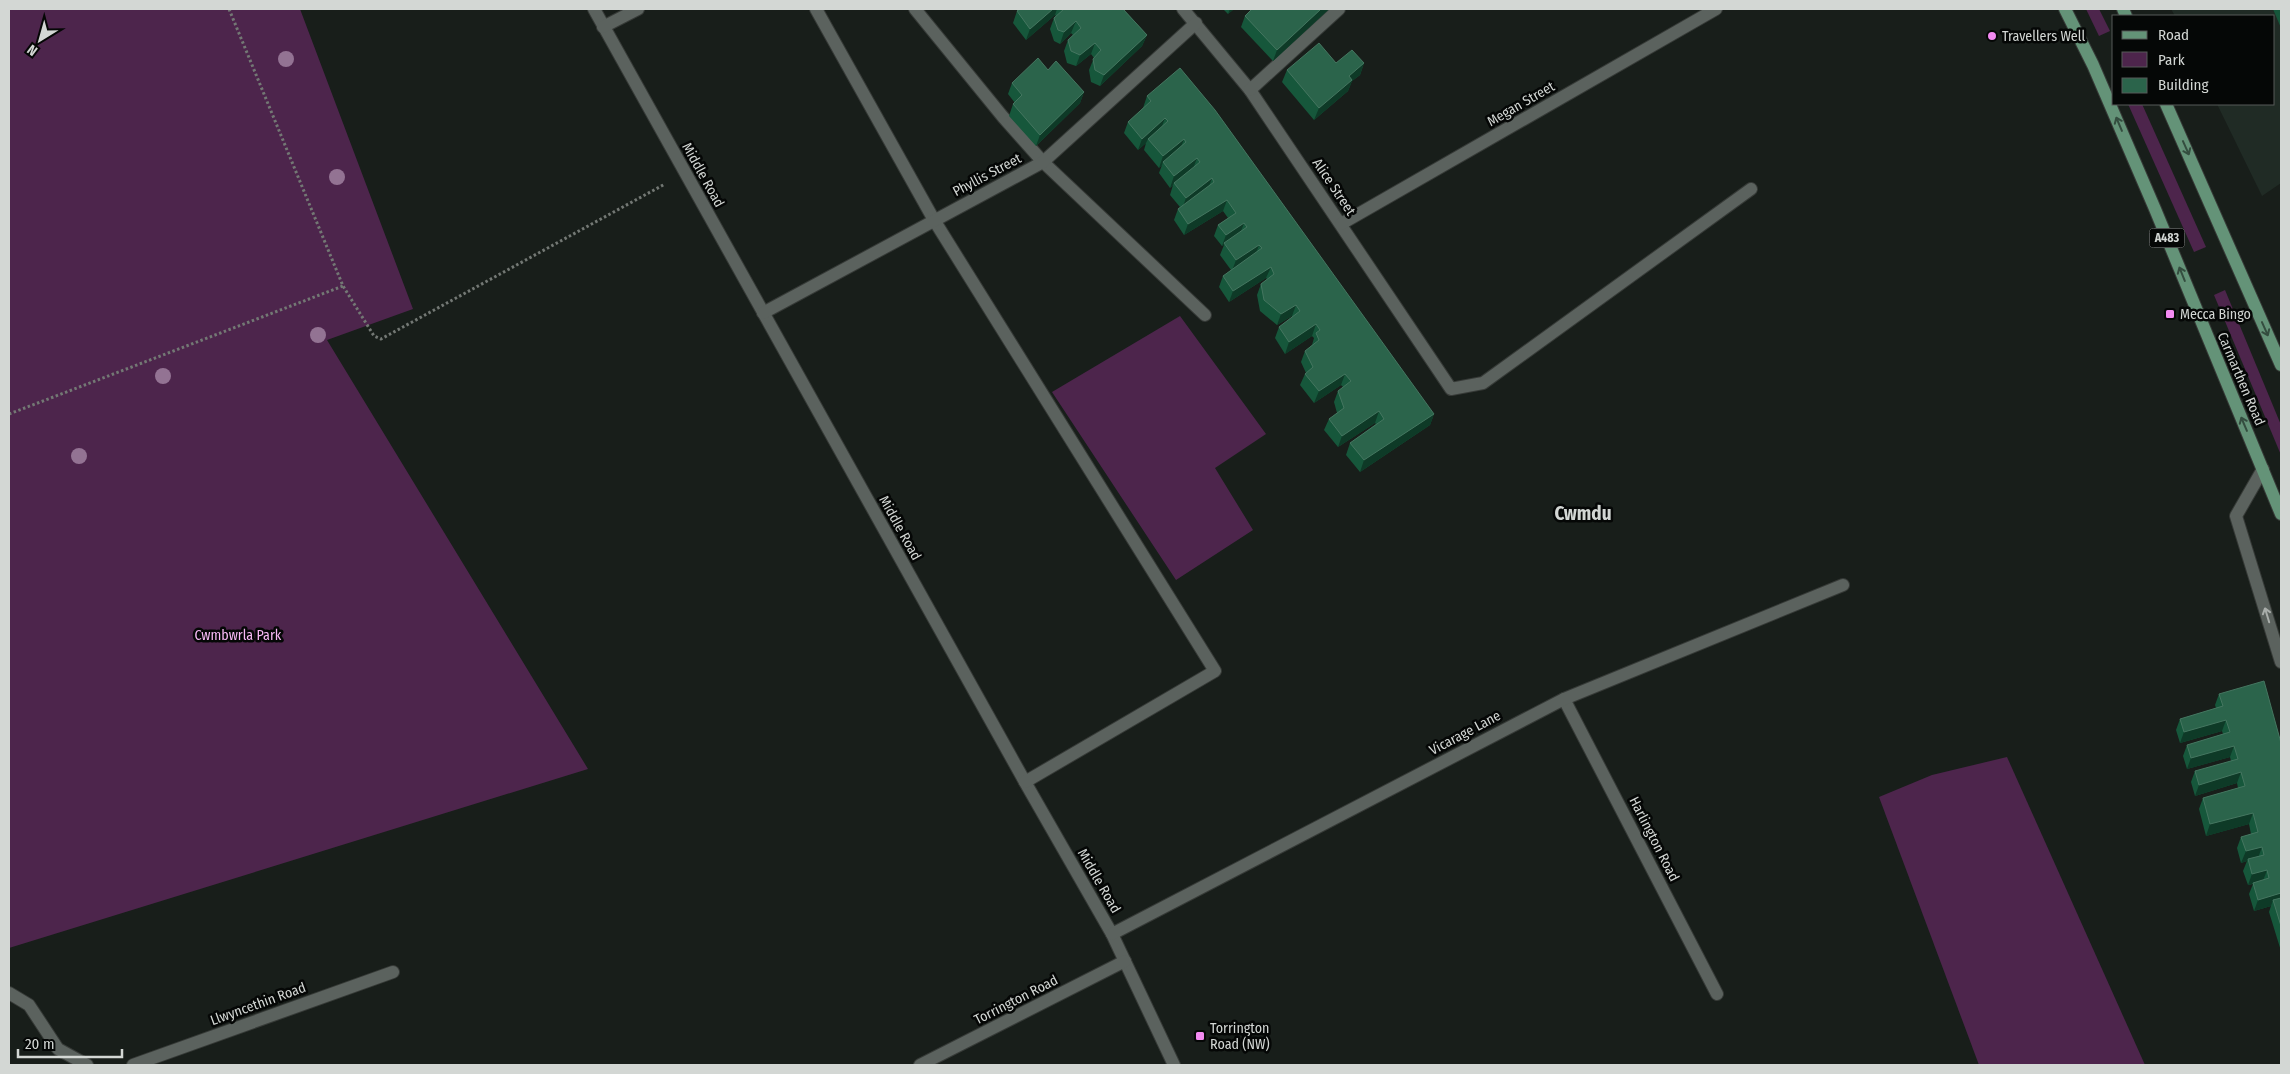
<svg xmlns="http://www.w3.org/2000/svg" width="2290" height="1074" viewBox="0 0 2290 1074" font-family="'Fira Sans Condensed',sans-serif">
  <style>
    .built { fill: #202b25 }
    .green { fill: #4d254c }
    .lines { fill: none; stroke-linecap: round; stroke-linejoin: round }
    .minor-casing { stroke: #363a37; stroke-width: 14 }
    .major-casing { stroke: #363a37; stroke-width: 14 }
    .path { stroke: #737874; stroke-width: 3; stroke-dasharray: 2.5 2.5; stroke-linecap: butt }
    .minor { stroke: #5b625e; stroke-width: 12 }
    .major { stroke: #649378; stroke-width: 12 }
    .tree { fill: #937393 }
    .wall { fill: #16573b }
    .shaded-wall { fill: #0e3a27 }
    .building { fill: #2b644b; stroke: #457660 }
    .oneway { stroke: #344d3f }
    .oneway2 { stroke: #a9aeab }
    .poi-dot { fill: #f38af1; stroke: #050706; stroke-width: 2 }
    .labels { text-anchor: middle; dominant-baseline: central; stroke-width: 5; stroke-linejoin: round; paint-order: stroke }
    .shield { fill: #050706; stroke: #959996; stroke-width: 1 }
    .shield-label { font-size: 12px; font-weight: bold; fill: #d3d7d4 }
    .poi-label { font-size: 14px; fill: #d3d7d4; stroke: #050706; text-anchor: start }
    .street-label { font-size: 14px; fill: #d3d7d4; stroke: #050706 }
    .park-label { font-size: 14px; fill: #f8b9f6; stroke: #050706 }
    .district-label { font-size: 19px; font-weight: bold; fill: #d3d7d4; stroke: #050706 }
  </style>
  <rect width="100%" height="100%" fill="#181e1a"/>
  <path class="built" d="M2171 9H2281V183L2262 196 2217 104H2274V16H2175Z"/>
  <g class="green">
    <path d="M9 9H300L413 309 327 340 588 769 9 948Z"/>
    <path d="M2086 9H2099L2110 31 2099 36Z"/>
    <path d="M2128 104H2142L2206 247 2194 252Z"/>
    <path d="M2225 290 2281 425V455L2214 295Z"/>
    <path d="M1180 316 1266 434 1215 468 1253 530 1176 580 1052 392Z"/>
    <path d="M2007 757 2145 1065H1979L1879 797 1932 775Z"/>
  </g>
  <g class="lines">
    <g class="minor-casing">
      <g id="minor">
        <path d="M594 9 1025 782 1112 934 1174 1065"/>
        <path d="M816 9 934 220 1215 671 1025 782"/>
        <path d="M915 9 1003 117 1043 162 1205 315"/>
        <path d="M1183 9 1250 90 1451 389 1483 383 1751 189"/>
        <path d="M603 27 638 9"/>
        <path d="M1250 90 1339 9"/>
        <path d="M1341 224 1716 9"/>
        <path d="M763 313 1043 162 1196 23"/>
        <path d="M2263 469 2236 516 2281 662"/>
        <path d="M1564 699 1717 994"/>
        <path d="M1112 934 1564 699 1843 585"/>
        <path d="M9 993 29 1005 58 1049 87 1065"/>
        <path d="M133 1065 393 972"/>
        <path d="M920 1065 1125 961"/>
      </g>
    </g>
    <g class="major-casing">
      <g id="major">
        <path d="M2065 9 2093 65 2155 209 2281 514"/>
        <path d="M2123 9 2126 16"/>
        <path d="M2166 104 2281 365"/>
      </g>
    </g>
    <g class="path">
      <path d="M229 9 343 286 374 336 381 339 665 184"/>
      <path d="M9 414 343 286"/>
    </g>
    <use href="#minor" class="minor"/>
    <use href="#major" class="major"/>
  </g>
  <g class="tree">
    <circle cx="286" cy="59" r="8"/>
    <circle cx="337" cy="177" r="8"/>
    <circle cx="318" cy="335" r="8"/>
    <circle cx="163" cy="376" r="8"/>
    <circle cx="79" cy="456" r="8"/>
  </g>
  <g class="wall">
    <path d="M1020 9H1123L1147 35 1142 46 1100 86 1091 82 1089 70 1094 58 1091 54 1076 66 1067 63 1064 51 1068 40 1073 35 1071 33 1060 44 1054 41 1050 29 1054 18 1056 16 1055 15 1026 40 1013 23 1017 11Z"/>
    <path d="M1223 9H1234L1228 14Z"/>
    <path d="M1329 9 1273 61 1241 27 1245 16Z"/>
    <path d="M2273 9H2281V28Z"/>
    <path d="M1336 63H1364L1360 75 1352 81 1348 91 1314 120 1282 82 1287 70Z"/>
    <path d="M1048 70 1084 92 1080 103 1036 146 1009 116 1013 104 1015 103 1008 94 1012 83Z"/>
    <path d="M1147 96 1434 414 1430 425 1360 472 1346 455 1350 443 1376 424 1375 423 1338 447 1324 430 1329 419 1337 413 1334 402 1338 391 1343 387 1341 385 1314 403 1300 385 1305 374 1306 373 1301 362 1305 351 1312 345 1314 338 1312 336 1285 354 1275 338 1279 327 1292 317V316L1277 325 1260 311 1257 295 1261 284 1267 279 1266 278 1229 302 1219 287 1223 276 1231 270 1220 255 1224 245 1222 246 1214 236 1218 225 1228 218 1223 211 1184 235 1174 220 1178 209 1180 207 1170 195 1173 185 1170 188 1159 173 1162 165 1159 168 1144 150 1146 143 1138 150 1124 133 1128 122 1143 108Z"/>
    <path d="M2219 694 2281 743V951L2269 912 2271 906 2254 911 2249 894 2253 884 2248 885 2243 871 2247 861 2241 863 2237 848 2241 837 2251 834 2249 824 2206 836 2199 809 2203 798 2238 788 2237 783 2195 796 2191 782 2195 771 2231 761 2230 757 2187 769 2183 756 2187 745 2223 734 2222 731 2180 743 2176 730 2180 719 2216 708 2215 705Z"/>
  </g>
  <g class="shaded-wall">
    <path d="M1053 9H1057L1055 15 1026 40 1030 29Z"/>
    <path d="M1230 9H1234L1228 14Z"/>
    <path d="M1321 9H1329L1273 61 1277 50Z"/>
    <path d="M1076 21 1071 33 1060 44 1064 32Z"/>
    <path d="M1147 35 1142 46 1100 86 1104 75Z"/>
    <path d="M1095 43 1091 54 1076 66 1080 55Z"/>
    <path d="M1364 63 1360 75 1352 81 1348 91 1314 120 1319 108 1349 76Z"/>
    <path d="M1084 92 1080 103 1036 146 1040 135Z"/>
    <path d="M1165 118 1161 129 1148 139 1146 143 1138 150 1142 139Z"/>
    <path d="M1184 139 1180 150 1163 162 1162 165 1159 168 1163 156Z"/>
    <path d="M1197 158 1193 169 1174 183 1173 185 1170 188 1174 176Z"/>
    <path d="M1212 178 1208 189 1182 209 1186 198Z"/>
    <path d="M1227 200 1223 211 1184 235 1188 224Z"/>
    <path d="M1244 223 1240 234 1222 246 1226 235Z"/>
    <path d="M1259 245 1255 256 1232 271 1236 260Z"/>
    <path d="M1271 267 1266 278 1229 302 1233 291Z"/>
    <path d="M1296 305 1292 316 1277 325 1281 314Z"/>
    <path d="M1316 324 1312 336 1285 354 1289 342Z"/>
    <path d="M1345 374 1341 385 1314 403 1319 391Z"/>
    <path d="M1379 411 1375 423 1338 447 1342 436Z"/>
    <path d="M1434 414 1430 425 1360 472 1364 460Z"/>
    <path d="M2226 720 2222 731 2180 743 2184 732Z"/>
    <path d="M2234 746 2230 757 2187 769 2191 758Z"/>
    <path d="M2241 772 2237 783 2195 796 2199 785Z"/>
    <path d="M2253 813 2249 824 2206 836 2210 824Z"/>
    <path d="M2262 847 2258 858 2248 859 2247 861 2241 863 2246 851Z"/>
    <path d="M2267 870 2263 881 2248 885 2252 874Z"/>
    <path d="M2281 893V903L2273 900 2271 906 2254 911 2258 900Z"/>
  </g>
  <g class="building">
    <path d="M1020 9H1053L1030 29 1017 11Z"/>
    <path d="M1064 9H1123L1147 35 1104 75 1095 70 1093 59 1101 50 1095 43 1080 55 1071 51 1068 40 1081 28 1076 21 1064 32 1058 30 1054 18Z"/>
    <path d="M1252 9H1321L1277 50 1245 16Z"/>
    <path d="M1319 43 1336 63 1352 50 1364 63 1349 76 1352 80 1319 108 1287 70Z"/>
    <path d="M1038 58 1048 70 1056 61 1084 92 1040 135 1013 104 1022 95 1012 83Z"/>
    <path d="M1180 68 1215 110 1434 414 1364 460 1350 443 1384 419 1379 411 1342 436 1329 419 1344 408 1338 391 1351 381 1345 374 1319 391 1305 374 1313 367 1305 351 1319 340 1316 333 1320 330 1316 324 1289 342 1279 327 1300 311 1296 305 1281 314 1264 300 1261 284 1274 274 1271 267 1233 291 1223 276 1262 248 1259 245 1236 260 1224 243 1247 227 1244 223 1226 235 1218 225 1236 213 1227 200 1188 224 1178 209 1214 182 1212 178 1186 198 1174 183 1200 162 1197 158 1174 176 1163 162 1186 142 1184 139 1163 156 1148 139 1168 121 1165 118 1142 139 1128 122 1151 101 1147 96Z"/>
    <path d="M2264 681 2281 743V893L2258 900 2253 883 2269 878 2267 870 2252 874 2248 859 2264 855 2262 847 2246 851 2241 837 2258 832 2253 813 2210 824 2203 798 2245 786 2241 772 2199 785 2195 771 2238 759 2234 746 2191 758 2187 745 2230 732 2226 720 2184 732 2180 719 2223 706 2219 694Z"/>
    <path d="M2281 898V926L2273 900Z"/>
  </g>
  <defs><path id="oneway-shaft" d="M-6 0H5M1.5-3L5.5 0L1.5 3" fill="none" stroke-width="1.6" stroke-linecap="round" stroke-linejoin="round" transform="scale(1.25)"/></defs>
  <g class="oneway">
    <use href="#oneway-shaft" transform="translate(2119 124) rotate(-113)"/>
    <use href="#oneway-shaft" transform="translate(2186 148) rotate(66)"/>
    <use href="#oneway-shaft" transform="translate(2182 274) rotate(-112)"/>
    <use href="#oneway-shaft" transform="translate(2265 329) rotate(66)"/>
    <use href="#oneway-shaft" transform="translate(2244 424) rotate(-113)"/>
  </g>
  <use class="oneway2" href="#oneway-shaft" transform="translate(2267 615) rotate(-107)"/>
  <g class="poi-dot">
    <circle cx="1992" cy="36" r="5"/>
    <rect x="2165" y="309" width="10" height="10" rx="2.5"/>
    <rect x="1195" y="1031" width="10" height="10" rx="2.5"/>
  </g>
  <g class="labels">
    <rect class="shield" x="2149.5" y="228.5" width="35" height="19" rx="4"/>
    <g class="shield-label">
      <text x="2167" y="238">A483</text>
    </g>
    <g class="poi-label">
      <text x="2002" y="36">Travellers Well</text>
      <text x="2180" y="314">Mecca Bingo</text>
      <text x="1210" y="1028">Torrington<tspan x="1210" dy="16">Road (NW)</tspan></text>
    </g>
    <g class="street-label">
      <text transform="translate(1521 104) rotate(-30)">Megan Street</text>
      <text transform="translate(703 175) rotate(61)">Middle Road</text>
      <text transform="translate(987 175) rotate(-28)">Phyllis Street</text>
      <text transform="translate(1334 187) rotate(56)">Alice Street</text>
      <text transform="translate(2241 379) rotate(67)">Carmarthen Road</text>
      <text transform="translate(900 528) rotate(61)">Middle Road</text>
      <text transform="translate(1465 733) rotate(-28)">Vicarage Lane</text>
      <text transform="translate(1654 839) rotate(63)">Harlington Road</text>
      <text transform="translate(1099 881) rotate(60)">Middle Road</text>
      <text transform="translate(1016 1000) rotate(-27)">Torrington Road</text>
      <text transform="translate(258 1004) rotate(-20)">Llwyncethin Road</text>
    </g>
    <g class="park-label">
      <text x="238" y="635">Cwmbwrla Park</text>
    </g>
    <g class="district-label">
      <text x="1583" y="513">Cwmdu</text>
    </g>
  </g>
  <rect width="2290" height="1074" fill="none" stroke="#d3d7d4" stroke-width="20"/>
  <rect x="2112" y="15" width="162" height="90" fill="#050706" stroke="#575a58"/>
  <rect x="2122" y="31" width="25" height="8" fill="#649378" stroke="#575a58"/>
  <text x="2158" y="40" font-size="15" fill="#d3d7d4">Road</text>
  <rect x="2122" y="52" width="25" height="15" fill="#4d254c" stroke="#575a58"/>
  <text x="2158" y="65" font-size="15" fill="#d3d7d4">Park</text>
  <rect x="2122" y="78" width="25" height="15" fill="#2b644b" stroke="#575a58"/>
  <text x="2158" y="90" font-size="15" fill="#d3d7d4">Building</text>
  <g transform="translate(40 40) rotate(217)" stroke="#050706" stroke-width="4" paint-order="stroke">
  <path d="M0-4L9 19L0 12L-9 19Z" fill="#d3d7d4"/>
  <text y="-8" font-size="14" font-weight="bold" text-anchor="middle" fill="#d3d7d4">N</text>
  </g>
  <path d="M18 1049v8h104v-8" fill="none" stroke="#d3d7d4" stroke-width="2.5"/>
  <text x="25" y="1049" font-size="15" fill="#d3d7d4" stroke="#050706" stroke-width="4" paint-order="stroke">20 m</text>
</svg>
